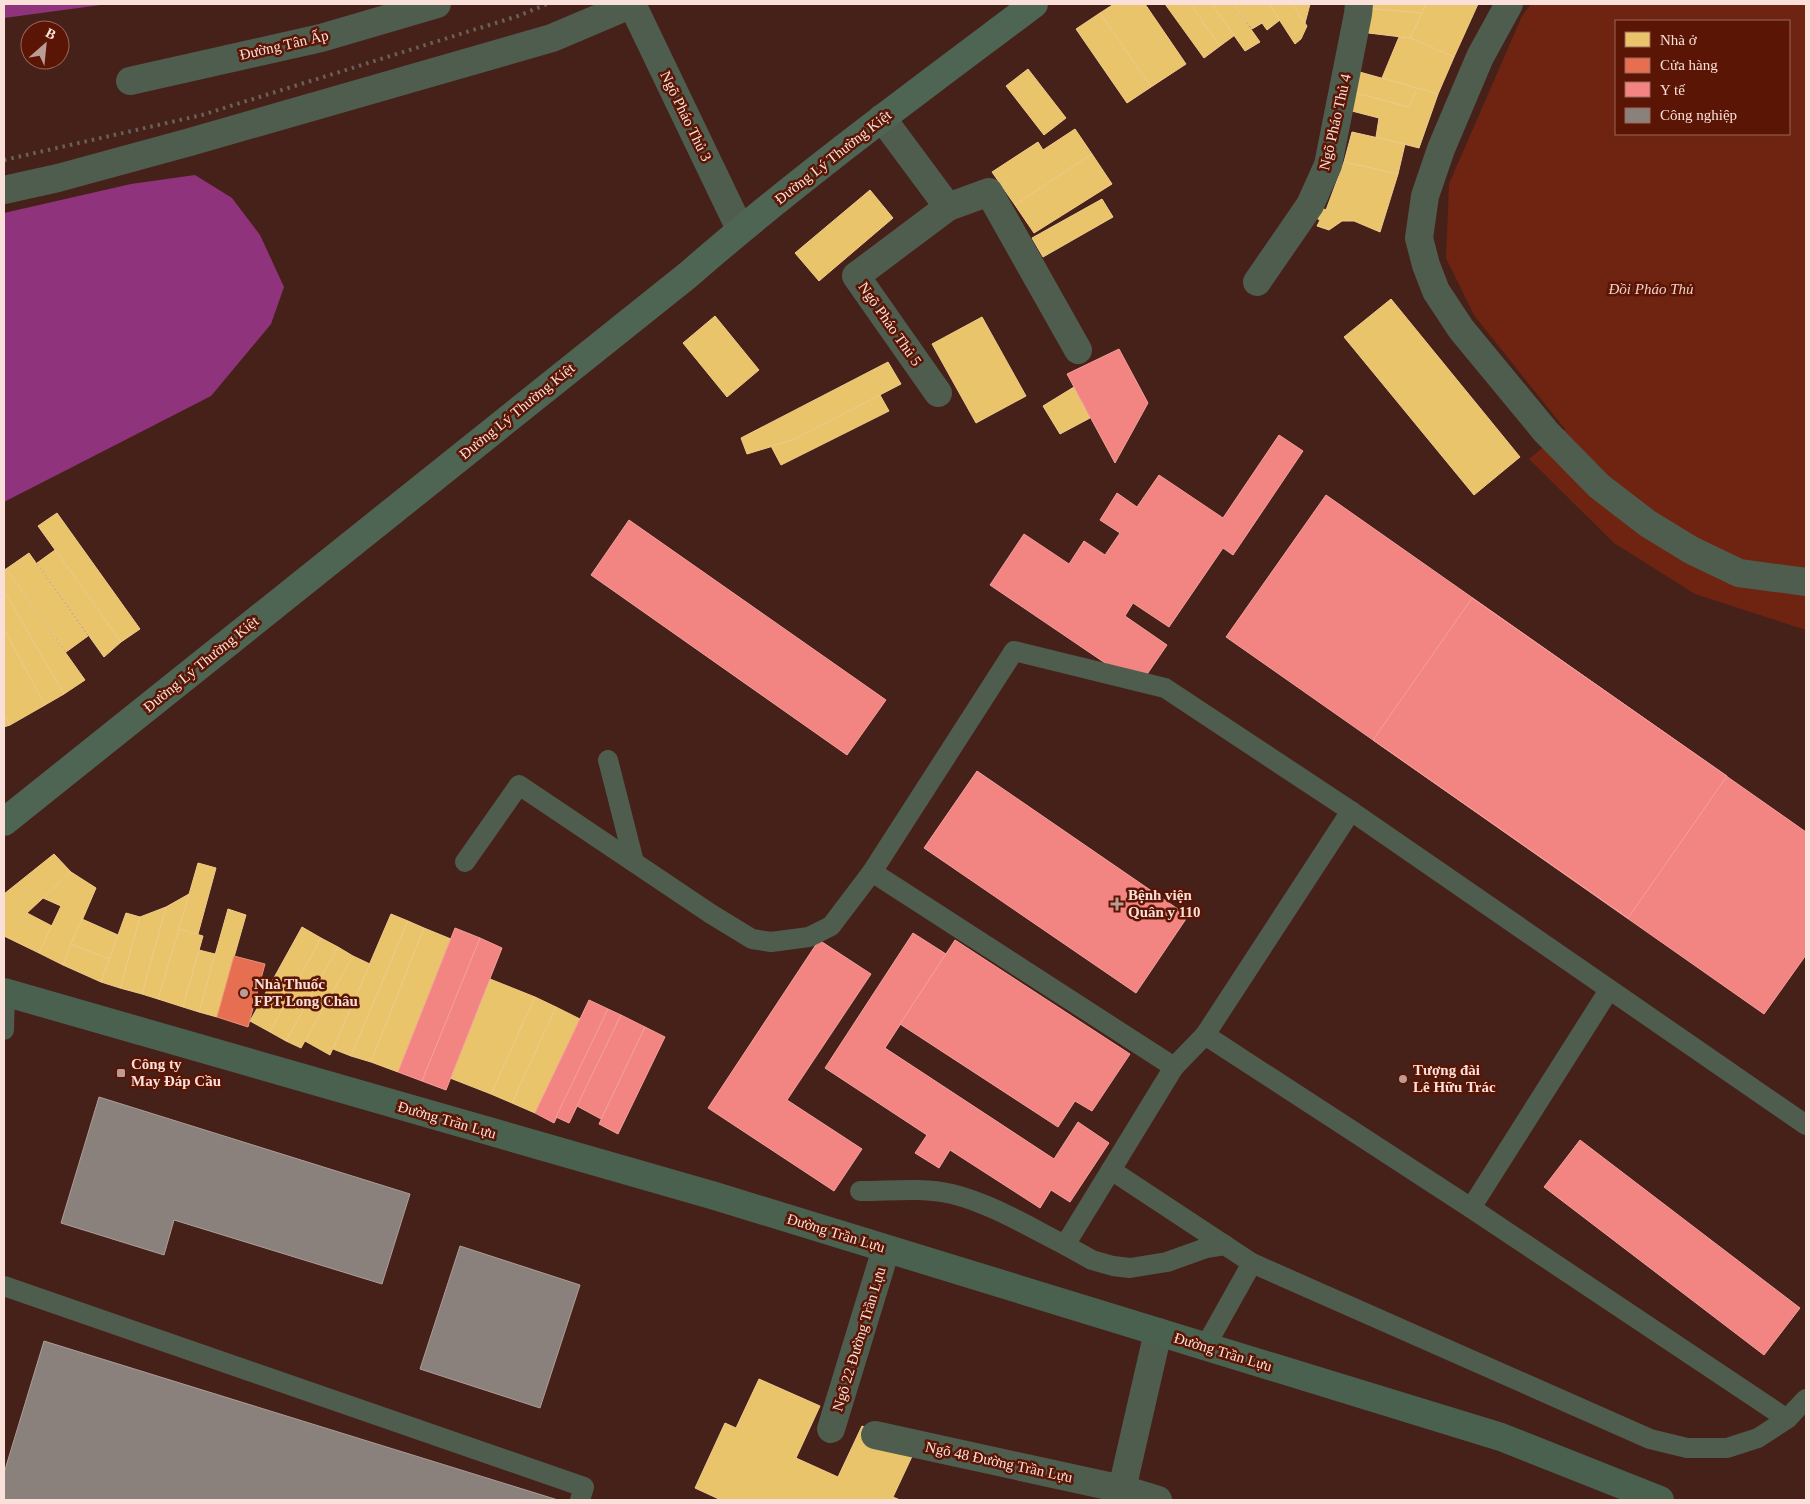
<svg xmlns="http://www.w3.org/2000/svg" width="1810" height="1504" viewBox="0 0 1810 1504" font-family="Georgia,serif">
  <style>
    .green { fill: #6f2411; fill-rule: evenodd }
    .water { fill: #90337d }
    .homes { fill: #e9c46a; stroke: #eecc8b }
    .shops { fill: #e76f51; stroke: #ed917a }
    .health { fill: #f28482; stroke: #f5a09c }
    .industry { fill: #8a817c; stroke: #ac9e98 }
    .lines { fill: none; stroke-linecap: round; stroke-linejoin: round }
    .lane { stroke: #4f5d4f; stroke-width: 20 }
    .street { stroke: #4f5d4f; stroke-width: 28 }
    .secondary { stroke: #4a6150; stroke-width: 28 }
    .primary { stroke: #4e6554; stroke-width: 28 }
    .rail { stroke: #696158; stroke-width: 4; stroke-dasharray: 2.5 5; stroke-linecap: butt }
    .poi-dot { fill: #bc9d96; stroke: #5a1505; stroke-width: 2 }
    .labels { text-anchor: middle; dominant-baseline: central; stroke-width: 5; stroke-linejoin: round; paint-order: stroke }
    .street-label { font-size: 15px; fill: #fbe0d9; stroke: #5a1505 }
    .park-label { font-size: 15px; font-style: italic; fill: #f2d1c9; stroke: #5a1505 }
    .poi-label { font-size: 15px; font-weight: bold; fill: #fbe0d9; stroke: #5a1505; text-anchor: start }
  </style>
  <rect width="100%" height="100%" fill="#462119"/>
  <path class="green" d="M1531 4H1806V630L1695 594 1614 543 1529 459 1565 429 1474 315 1446 258 1449 184 1522 16ZM1616 21H1789V134H1616Z"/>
  <g class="water">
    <path d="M4 4H108L4 18Z"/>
    <path d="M195 175 232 198 260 235 284 287 271 324 211 396 4 502V213L131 184Z"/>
  </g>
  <g class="homes">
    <path d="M1114 4H1145L1186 64 1151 87 1100 13Z"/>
    <path d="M1165 4H1190L1220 46 1204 58Z"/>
    <path d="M1190 4H1212L1235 35 1220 46Z"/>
    <path d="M1212 4H1233L1260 42 1245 51Z"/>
    <path d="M1233 4H1269L1280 20 1267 30 1262 23 1252 29Z"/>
    <path d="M1269 4H1292L1307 26 1301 39 1295 44Z"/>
    <path d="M1292 4H1310L1305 23Z"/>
    <path d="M1364 4H1426L1422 13 1364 8Z"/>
    <path d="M1426 4H1478L1454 57 1410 38Z"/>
    <path d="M1364 8 1422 13 1410 38 1360 32Z"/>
    <path d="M1100 13 1151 87 1127 103 1076 29Z"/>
    <path d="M1399 37 1410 38 1454 57 1438 94 1382 78Z"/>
    <path d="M1028 69 1066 118 1044 135 1006 86Z"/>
    <path d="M1356 71 1417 88 1409 107 1351 92Z"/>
    <path d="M1417 88 1438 94 1419 148 1376 137 1379 118 1348 110 1351 92 1409 107Z"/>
    <path d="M1075 129 1092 154 1015 205 992 172 1038 142 1043 150Z"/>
    <path d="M1352 132 1405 144 1398 174 1344 162Z"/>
    <path d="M1092 154 1112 184 1034 233 1015 205Z"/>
    <path d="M1344 162 1398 174 1380 232 1354 221H1342L1329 230 1317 226 1320 220 1312 216 1317 206 1326 210Z"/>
    <path d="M870 190 893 218 819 281 795 253Z"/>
    <path d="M1102 199 1113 217 1043 257 1032 238Z"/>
    <path d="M1391 299 1520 457 1474 495 1344 337Z"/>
    <path d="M715 316 759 370 727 397 683 343Z"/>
    <path d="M982 317 1026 396 976 423 932 344Z"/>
    <path d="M888 362 901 384 793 440 747 454 741 438Z"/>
    <path d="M1074 387 1090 418 1060 434 1043 406Z"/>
    <path d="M880 395 889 411 781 465 771 446 793 440Z"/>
    <path d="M57 513 140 629 121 642 38 526Z"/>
    <path d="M55 550 121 642 104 657 37 563Z"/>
    <path d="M29 553 88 636 66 652 6 569Z"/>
    <path d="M6 569 85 680 64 694 4 591V570Z"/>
    <path d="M4 591 64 694 45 705 4 629Z"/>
    <path d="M4 629 45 705 10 725 4 714Z"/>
    <path d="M4 714 10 725 4 727Z"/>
    <path d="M54 854 71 872 27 913 52 926 39 953 4 936V894Z"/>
    <path d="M198 863 216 868 198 934 179 929Z"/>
    <path d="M71 872 96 888 63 965 39 953 61 906 43 898Z"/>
    <path d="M189 894 158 999 142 994 166 907Z"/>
    <path d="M166 907 142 994 120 988 140 917Z"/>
    <path d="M228 909 246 915 217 1017 199 1012Z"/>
    <path d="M126 913 140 917 120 988 101 982Z"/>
    <path d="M391 914 408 921 351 1056 333 1049Z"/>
    <path d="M82 919 118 935 109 959 71 944Z"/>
    <path d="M408 921 424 928 371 1062 351 1056Z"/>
    <path d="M302 927 321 938 270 1032 250 1021Z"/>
    <path d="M424 928 451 939 398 1072 371 1062Z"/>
    <path d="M179 929 203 936 183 1007 158 999Z"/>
    <path d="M321 938 338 947 286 1041 270 1032Z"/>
    <path d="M71 944 109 959 101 982 63 965Z"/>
    <path d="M338 947 353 956 301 1048 286 1041Z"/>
    <path d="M199 950 215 954 199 1012 183 1007Z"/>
    <path d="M353 956 370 964 330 1055 305 1041Z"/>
    <path d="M490 979 535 997 491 1094 450 1078Z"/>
    <path d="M535 997 556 1007 512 1103 491 1094Z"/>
    <path d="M556 1007 580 1019 535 1113 512 1103Z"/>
    <path d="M759 1379 820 1406 796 1458 838 1477 862 1426 915 1450 893 1497 900 1500H721L695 1488 725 1423 736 1428Z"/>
  </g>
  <path class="shops" d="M234 956 265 964 248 1027 217 1017Z"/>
  <g class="health">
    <path d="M1119 349 1148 403 1115 463 1067 374Z"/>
    <path d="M1279 435 1303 451 1233 555 1223 548 1169 627 1133 603 1125 616 1167 645 1139 686 990 585 1024 534 1069 564 1084 541 1105 555 1120 533 1100 520 1117 493 1137 507 1159 475 1223 518Z"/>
    <path d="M1326 495 1806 832V955L1764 1014 1226 637Z"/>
    <path d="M629 520 886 700 847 755 591 575Z"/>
    <path d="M1472 598 1727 776 1628 918 1373 740Z"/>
    <path d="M977 771 1188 916 1136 993 924 848Z"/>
    <path d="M455 928 480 938 422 1081 398 1072Z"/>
    <path d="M913 933 946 954 885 1048 1054 1159 1078 1122 1109 1143 1070 1202 1051 1190 1040 1208 950 1150 939 1168 915 1153 927 1135 825 1068Z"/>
    <path d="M480 938 502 948 446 1090 422 1081Z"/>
    <path d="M819 940 871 974 787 1100 862 1149 834 1191 708 1108Z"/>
    <path d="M955 940 1130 1054 1092 1111 1075 1101 1058 1127 900 1024Z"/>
    <path d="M589 1000 608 1009 554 1123 535 1113Z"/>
    <path d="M608 1009 621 1015 569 1123 556 1117Z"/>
    <path d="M621 1015 645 1027 601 1119 577 1106Z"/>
    <path d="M645 1027 665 1037 618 1134 599 1124Z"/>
    <path d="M1580 1140 1800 1308 1764 1355 1544 1187Z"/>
  </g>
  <g class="industry">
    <path d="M99 1097 410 1194 382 1284 174 1220 164 1255 61 1223Z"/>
    <path d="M460 1246 580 1285 540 1408 420 1369Z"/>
    <path d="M44 1341 558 1500H4V1473Z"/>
  </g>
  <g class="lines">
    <g class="lane">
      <path d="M608 760 634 862"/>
      <path d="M465 862 519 785 711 914 752 939 771 942 809 937 831 926 872 872 1014 651 1165 688 1351 811 1806 1125"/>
      <path d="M872 872 1174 1067 1205 1035 1471 1208 1787 1419"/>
      <path d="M4 1030 5 992"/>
      <path d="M1205 1035 1351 811"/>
      <path d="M1174 1067 1111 1170 1252 1263 1650 1439 1687 1448H1727L1758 1438 1787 1419 1806 1399"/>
      <path d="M860 1191C891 1191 922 1187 952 1194 992 1204 1029 1227 1065 1245L1111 1170"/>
      <path d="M1471 1208 1609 990"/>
      <path d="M1065 1245 1092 1260 1113 1266 1130 1268 1167 1262 1206 1248 1225 1245"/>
      <path d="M4 1286 584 1487 580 1500"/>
      <path d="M1205 1347 1252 1263"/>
    </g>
    <g class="street">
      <path d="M632 4 740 229"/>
      <path d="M1509 4 1480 57 1441 149 1425 196 1419 238 1426 265 1436 291 1461 329 1546 432 1599 486 1647 523 1691 550 1739 573 1806 582"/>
      <path d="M130 81 321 38 437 4"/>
      <path d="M882 118 948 207 989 192 1078 350"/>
      <path d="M4 190 58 178 190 142 552 38 632 4"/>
      <path d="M1257 282 1310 205 1328 165 1358 14 1359 4"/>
      <path d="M938 393 856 276 948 207"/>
      <path d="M831 1429 886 1249"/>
      <path d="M875 1435 1122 1489 1158 1500"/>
      <path d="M1122 1489 1158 1332"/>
    </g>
    <path class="secondary" d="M4 992 715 1196 1501 1437 1660 1500"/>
    <path class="primary" d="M4 822 688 275C798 179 917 92 1034 4"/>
    <path class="rail" d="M4 160 202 115 518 16 547 4"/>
  </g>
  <g class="poi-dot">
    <path d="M1114.5 896.5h5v5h5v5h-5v5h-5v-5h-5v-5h5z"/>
    <circle cx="244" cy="993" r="5"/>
    <rect x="116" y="1068" width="10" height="10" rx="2.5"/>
    <circle cx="1403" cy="1079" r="5"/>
  </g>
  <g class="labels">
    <g class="street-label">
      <text transform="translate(284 45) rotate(-13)">Đường Tân Ấp</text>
      <text transform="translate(686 116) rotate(64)">Ngõ Pháo Thủ 3</text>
      <text transform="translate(1335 122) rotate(-77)">Ngõ Pháo Thủ 4</text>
      <text transform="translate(833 157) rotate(-38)">Đường Lý Thường Kiệt</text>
      <text transform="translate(890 324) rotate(55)">Ngõ Pháo Thủ 5</text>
      <text transform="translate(517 411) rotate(-39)">Đường Lý Thường Kiệt</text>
      <text transform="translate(201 664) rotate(-39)">Đường Lý Thường Kiệt</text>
      <text transform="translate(447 1120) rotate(16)">Đường Trần Lựu</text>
      <text transform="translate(836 1233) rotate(17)">Đường Trần Lựu</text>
      <text transform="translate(859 1339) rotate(-73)">Ngõ 22 Đường Trần Lựu</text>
      <text transform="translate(1223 1352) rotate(17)">Đường Trần Lựu</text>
      <text transform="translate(999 1462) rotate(12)">Ngõ 48 Đường Trần Lựu</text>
    </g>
    <g class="park-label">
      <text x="1651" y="289">Đồi Pháo Thủ</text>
    </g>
    <g class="poi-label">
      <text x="1128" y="895">Bệnh viện<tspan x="1128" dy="17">Quân y 110</tspan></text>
      <text x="254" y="984">Nhà Thuốc<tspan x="254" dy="17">FPT Long Châu</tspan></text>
      <text x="131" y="1064">Công ty<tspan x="131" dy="17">May Đáp Cầu</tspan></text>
      <text x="1413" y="1070">Tượng đài<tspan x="1413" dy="17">Lê Hữu Trác</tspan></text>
    </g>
  </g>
  <rect width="1810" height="1504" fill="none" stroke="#fbe0d9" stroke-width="10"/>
  <rect x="1615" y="20" width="175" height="115" fill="#5a1505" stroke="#9a665a"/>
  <rect x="1625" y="32" width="25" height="15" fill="#e9c46a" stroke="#9a665a"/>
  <text x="1660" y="45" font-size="15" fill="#fbe0d9">Nhà ở</text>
  <rect x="1625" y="58" width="25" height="15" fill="#e76f51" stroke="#9a665a"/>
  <text x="1660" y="70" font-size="15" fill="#fbe0d9">Cửa hàng</text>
  <rect x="1625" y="82" width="25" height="15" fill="#f28482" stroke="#9a665a"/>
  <text x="1660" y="95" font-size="15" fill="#fbe0d9">Y tế</text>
  <rect x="1625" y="108" width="25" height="15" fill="#8a817c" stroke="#9a665a"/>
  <text x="1660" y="120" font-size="15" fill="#fbe0d9">Công nghiệp</text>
  <g transform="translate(45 45) rotate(27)"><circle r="24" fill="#5a1505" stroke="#9a665a"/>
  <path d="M0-4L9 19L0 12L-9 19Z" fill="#bc9d96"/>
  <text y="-8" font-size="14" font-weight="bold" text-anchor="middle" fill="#fbe0d9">B</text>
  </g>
</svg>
